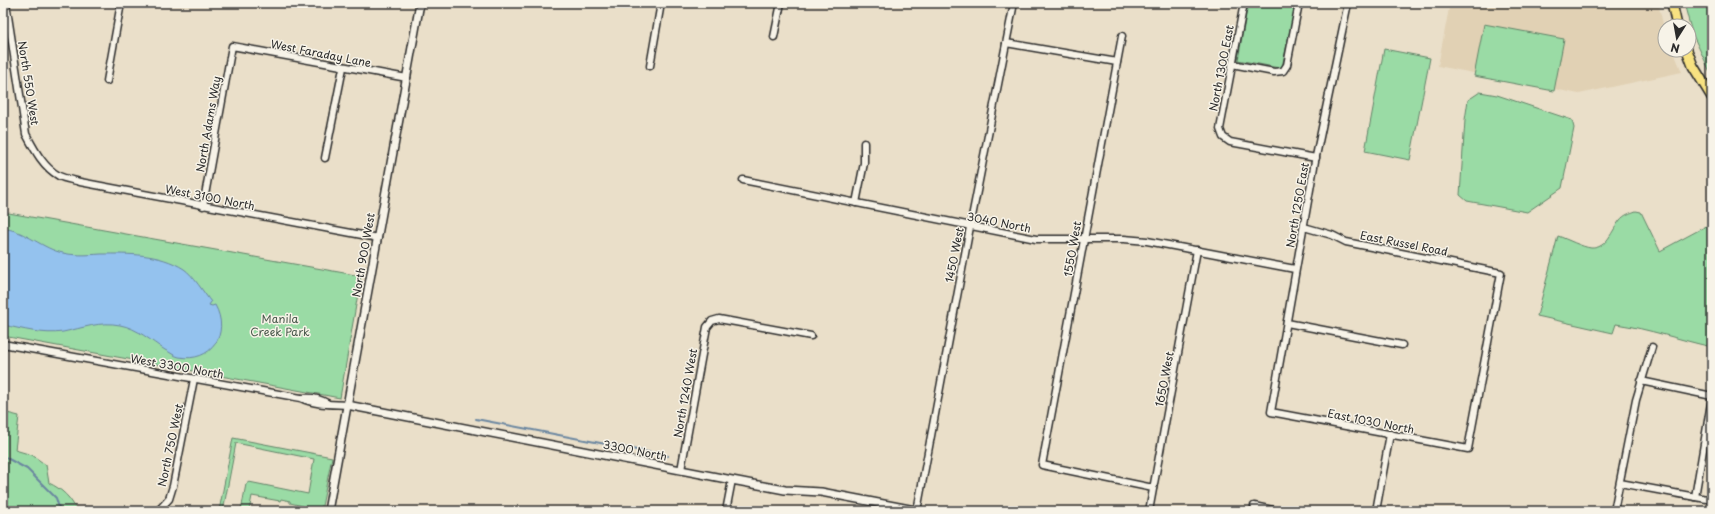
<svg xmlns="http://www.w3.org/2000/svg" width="1715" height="514" viewBox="0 0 1715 514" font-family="'Playpen Sans',sans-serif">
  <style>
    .built { fill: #e1d1b4 }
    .green { fill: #9adba5; stroke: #628368 }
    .water { fill: #94c2ee; stroke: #6a86a0 }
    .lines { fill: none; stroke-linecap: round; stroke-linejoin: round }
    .stream { stroke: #6a86a0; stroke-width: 2 }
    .minor-casing { stroke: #2b2b2b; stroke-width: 9 }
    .tertiary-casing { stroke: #2b2b2b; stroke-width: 10 }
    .primary-casing { stroke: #2b2b2b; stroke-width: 12 }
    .minor { stroke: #f7f3e8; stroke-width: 6 }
    .tertiary { stroke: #f7f3e8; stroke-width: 7 }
    .primary { stroke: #f8e281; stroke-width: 9 }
    .labels { text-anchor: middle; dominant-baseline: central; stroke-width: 3; stroke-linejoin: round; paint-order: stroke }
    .street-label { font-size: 11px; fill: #2b2b2b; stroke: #f7f3e8 }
    .park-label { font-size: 11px; fill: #47574a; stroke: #f7f3e8 }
  </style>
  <rect width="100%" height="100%" fill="#eadfc9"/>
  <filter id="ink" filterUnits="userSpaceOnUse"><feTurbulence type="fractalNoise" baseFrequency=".025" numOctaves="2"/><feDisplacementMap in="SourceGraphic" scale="8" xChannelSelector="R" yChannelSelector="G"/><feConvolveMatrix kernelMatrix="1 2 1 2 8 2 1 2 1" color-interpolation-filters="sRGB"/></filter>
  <g filter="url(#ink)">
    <path class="built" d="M1450 3H1658L1665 32V50H1673L1682 72 1579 94 1438 66Z"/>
    <g class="green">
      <path d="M1248 3H1296L1282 67 1279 68 1238 60Z"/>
      <path d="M1684 3H1712V76L1692 33Z"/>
      <path d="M1484 24 1564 39 1554 91 1474 76Z"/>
      <path d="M1384 49 1430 58 1410 160 1365 151Z"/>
      <path d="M1480 92 1497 95 1572 120 1574 128 1562 188 1527 212 1467 201 1460 195 1465 120 1468 100Z"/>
      <path d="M1636 211 1641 212 1660 251 1712 223V347C1680 340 1649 329 1616 324L1613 333 1537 316 1558 236C1567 239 1582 247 1591 248 1607 249 1612 230 1620 220 1624 215 1630 213 1636 211Z"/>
      <path d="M3 212 361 276 340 398 3 336Z"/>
      <path d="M3 412 19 416 15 450 32 455 46 465 49 483C62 489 71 498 77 511H3Z"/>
      <path d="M233 438 332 457 321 511H302L303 506 290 503V501L281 499 280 501 252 496 249 511H241L246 484 249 482 308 494 314 459 236 443 223 511H219Z"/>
    </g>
    <path class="water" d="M3 229C20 228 41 247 59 252 72 256 87 255 101 254 129 254 159 253 184 269 193 275 204 293 211 302L209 305 212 306 215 305C231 334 211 363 179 357 174 356 170 352 165 350 151 341 137 328 120 325 100 321 83 328 63 332 43 335 23 329 3 325Z"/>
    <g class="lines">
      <g class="stream">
        <path d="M476 419 668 456"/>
        <path d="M3 456 27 469 56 498 60 511"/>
      </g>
      <g class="minor-casing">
        <g id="minor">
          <path d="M6 3 26 134C34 149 43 167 59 176 65 179 74 180 80 182L378 238"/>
          <path d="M1244 3 1220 129 1223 137 1230 142 1316 158"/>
          <path d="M1122 36 1042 465 1153 488"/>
          <path d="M774 37 781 3"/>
          <path d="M1006 43 1117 62"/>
          <path d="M1232 64 1274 72 1283 71 1287 65 1299 3"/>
          <path d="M650 66 661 3"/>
          <path d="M107 81 121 3"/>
          <path d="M325 158 343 68"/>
          <path d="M743 180 1036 239H1124L1147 241 1295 269"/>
          <path d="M856 203 864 163V143"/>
          <path d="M203 206 232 46 407 78"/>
          <path d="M1304 227 1332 235 1346 242 1501 273 1468 449 1271 412 1315 161 1348 3"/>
          <path d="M1287 323 1402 345"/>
          <path d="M3 344 301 398C315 405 331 404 347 405"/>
          <path d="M1641 381 1712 396"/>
          <path d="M302 398C311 397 319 398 327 403"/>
          <path d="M681 470 707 327 712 321 719 319 811 336"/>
          <path d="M1620 483 1712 500"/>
          <path d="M1695 497 1712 397"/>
          <path d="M1254 506 1278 511"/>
          <path d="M158 511 169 499 173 486 194 379"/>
          <path d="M726 511 732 480"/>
          <path d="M917 511 970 227 1014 3"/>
          <path d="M1149 511 1197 250"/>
          <path d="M1376 511 1390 434"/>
          <path d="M1614 511 1636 400 1652 347"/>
        </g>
      </g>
      <g class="tertiary-casing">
        <g id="tertiary">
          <path d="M347 405 732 480 785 490 821 492 920 511"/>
          <path d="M328 511 420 3"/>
        </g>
      </g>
      <g class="primary-casing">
        <g id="primary">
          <path d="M1672 3 1677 26"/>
          <path d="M1687 50 1693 66 1712 97"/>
        </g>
      </g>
      <use href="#minor" class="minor"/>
      <use href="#tertiary" class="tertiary"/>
      <use href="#primary" class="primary"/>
    </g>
  </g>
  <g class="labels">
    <g class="street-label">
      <text transform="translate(321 53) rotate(11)">West Faraday Lane</text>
      <text transform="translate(1221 68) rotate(-79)">North 1300 East</text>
      <text transform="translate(29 83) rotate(81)">North 550 West</text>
      <text transform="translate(208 124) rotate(-80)">North Adams Way</text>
      <text transform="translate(210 197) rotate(11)">West 3100 North</text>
      <text transform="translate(1297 205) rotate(-80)">North 1250 East</text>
      <text transform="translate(999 222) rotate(11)">3040 North</text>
      <text transform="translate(1404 243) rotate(11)">East Russel Road</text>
      <text transform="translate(1072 249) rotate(-80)">1550 West</text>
      <text transform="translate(363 255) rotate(-80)">North 900 West</text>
      <text transform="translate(954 255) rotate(-79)">1450 West</text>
      <text transform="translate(177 366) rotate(10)">West 3300 North</text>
      <text transform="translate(1164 379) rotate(-79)">1650 West</text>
      <text transform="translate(685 393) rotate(-80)">North 1240 West</text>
      <text transform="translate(1371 421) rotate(11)">East 1030 North</text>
      <text transform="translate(170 445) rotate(-78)">North 750 West</text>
      <text transform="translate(635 450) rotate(11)">3300 North</text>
    </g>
    <g class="park-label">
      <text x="280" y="318">Manila<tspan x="280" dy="13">Creek Park</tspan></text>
    </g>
  </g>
  <rect width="1715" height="514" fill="none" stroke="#f7f3e8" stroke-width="16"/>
  <rect x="8" y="8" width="1699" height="498" fill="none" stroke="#2b2b2b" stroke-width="1.5" filter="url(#ink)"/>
  <g transform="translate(1677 38) rotate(191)"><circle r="19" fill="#f7f3e8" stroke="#a5a39c"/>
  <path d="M0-3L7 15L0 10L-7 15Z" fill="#2b2b2b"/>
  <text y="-6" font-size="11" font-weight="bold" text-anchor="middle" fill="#2b2b2b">N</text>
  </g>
</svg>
